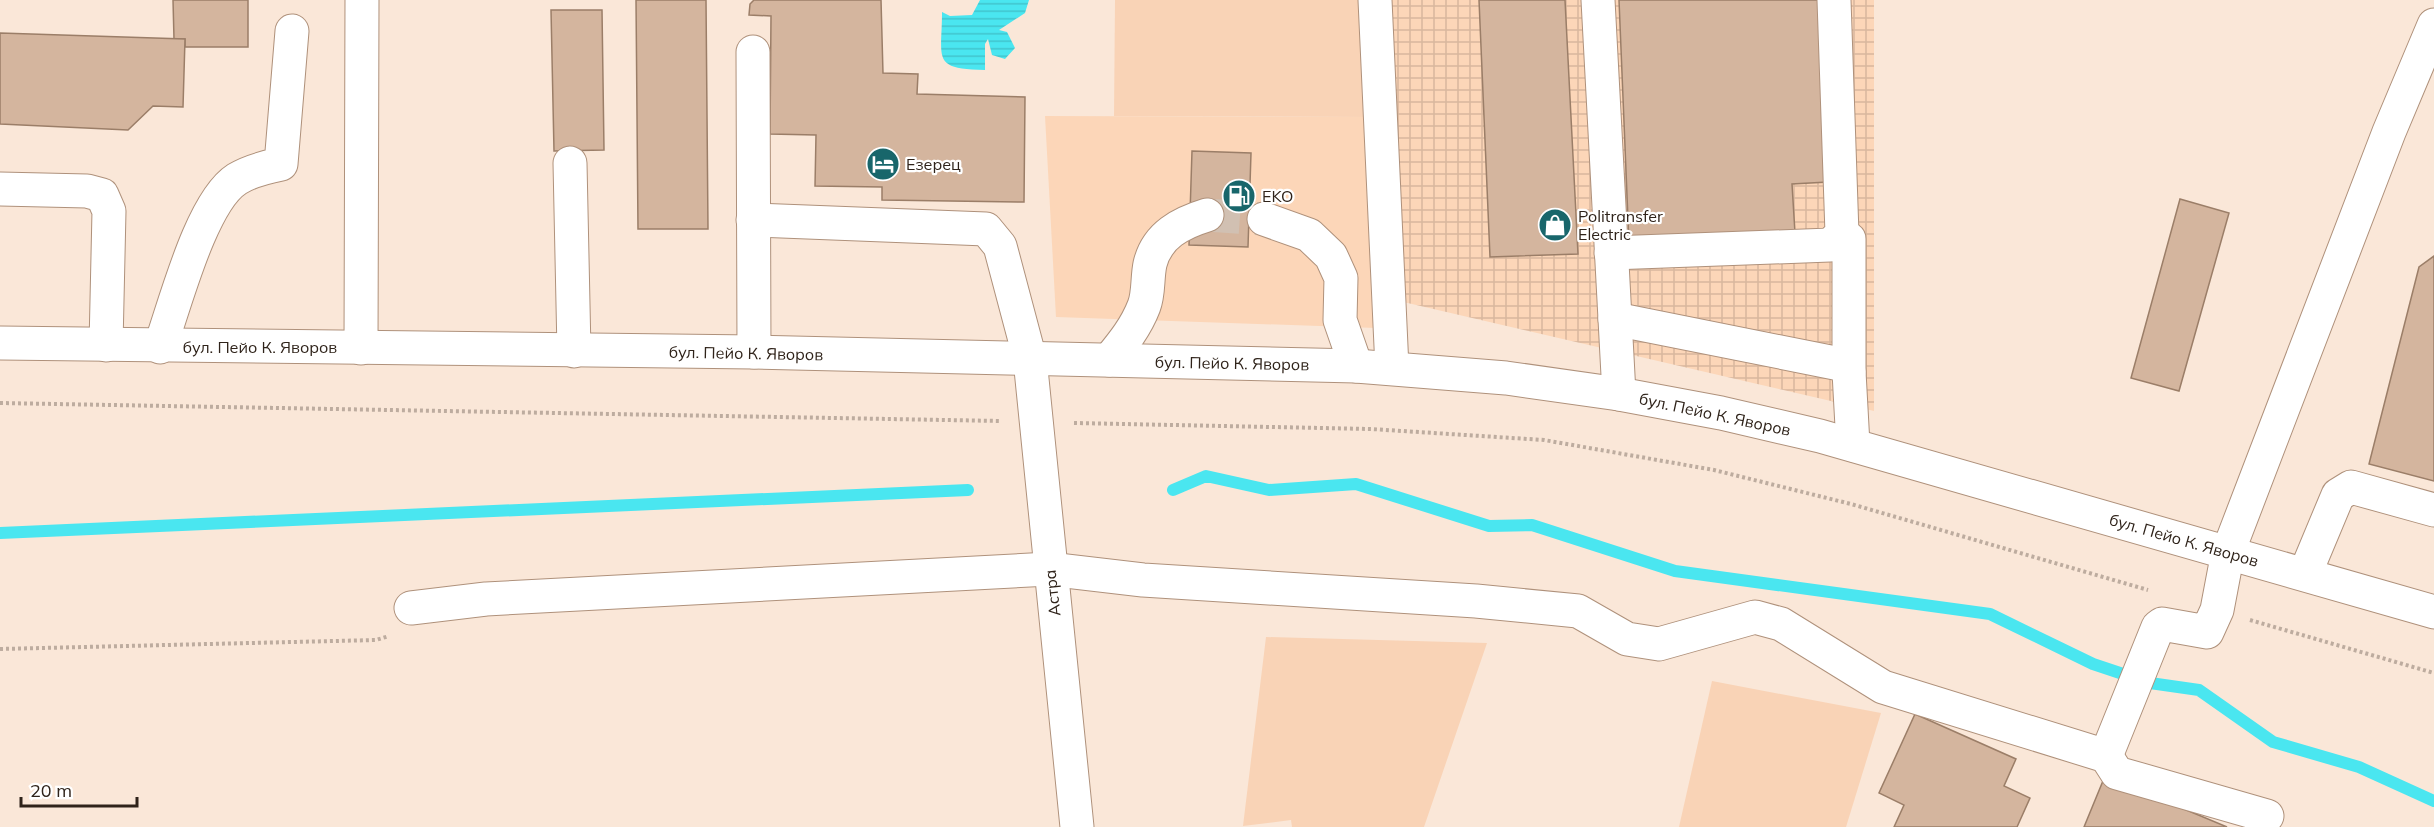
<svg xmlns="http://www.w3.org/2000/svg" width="2434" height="827" viewBox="0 0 2434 827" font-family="Mulish,sans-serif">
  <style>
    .built { fill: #fcd6b8 }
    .industrial { fill: url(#industrial-grid) }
    .grass { fill: #f9d3b6 }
    .water { fill: url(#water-rules) }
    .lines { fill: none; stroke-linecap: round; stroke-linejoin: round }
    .stream { stroke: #4ae6f0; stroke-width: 12 }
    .building { fill: #d4b59e; stroke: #9b7e68; stroke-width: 1.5 }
    .minor-tunnel { stroke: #d1c0b2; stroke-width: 33; stroke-dasharray: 33 16; stroke-linecap: butt }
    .minor-casing { stroke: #af917b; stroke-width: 35 }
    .path { stroke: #bdac9f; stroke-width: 4; stroke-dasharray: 3 3; stroke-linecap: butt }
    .minor { stroke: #fff; stroke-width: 33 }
    .labels { text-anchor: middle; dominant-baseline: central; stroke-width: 4.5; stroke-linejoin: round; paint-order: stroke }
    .poi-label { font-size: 16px; fill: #2f231a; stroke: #fff; text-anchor: start }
    .street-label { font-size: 16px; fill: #2f231a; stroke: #fff }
  </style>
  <defs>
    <pattern id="industrial-grid" width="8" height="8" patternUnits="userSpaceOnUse" patternTransform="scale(1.5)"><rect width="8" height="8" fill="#fcd6b8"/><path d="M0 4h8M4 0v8" fill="none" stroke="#d8b79e"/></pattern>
    <pattern id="water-rules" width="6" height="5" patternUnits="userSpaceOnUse" patternTransform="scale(1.5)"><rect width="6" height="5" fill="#4ae6f0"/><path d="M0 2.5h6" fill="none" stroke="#41c5cd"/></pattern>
  </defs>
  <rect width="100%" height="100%" fill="#fae7d8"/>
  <path class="built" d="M1045 116 1369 117 1376 328 1056 317Z"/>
  <path class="industrial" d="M1377 0H1874V411L1399 301Z"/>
  <g class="grass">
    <path d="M1115 0H1364L1369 117 1114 116Z"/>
    <path d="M1266 637 1487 643 1424 827H1292L1291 820 1243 826Z"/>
    <path d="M1712 681 1881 713 1846 827H1679Z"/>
  </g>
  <path class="water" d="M980 0H1029L1025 13 999 30 1007 32 1015 48 1005 59 992 55 988 39 985 44V70C931 69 942 59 942 12L950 16 972 15Z"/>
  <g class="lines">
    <g class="stream">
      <path d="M1173 490 1206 476 1269 490 1356 484 1489 526 1532 525 1675 571 1990 614 2093 664 2150 683 2199 690 2273 742 2359 767 2434 801"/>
      <path d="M0 533 968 490"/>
    </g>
  </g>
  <g class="building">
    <path d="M173 0H248V47H185V39H174Z"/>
    <path d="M636 0H706L708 229H638Z"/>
    <path d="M754 0H881L883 73 918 74 917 94 1025 97 1024 202 882 200V187L815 186 816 135 770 134 771 16 749 15 750 4Z"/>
    <path d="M1479 0H1565L1578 254 1490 257Z"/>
    <path d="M1619 0H1819L1828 182 1792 184 1795 233 1629 244Z"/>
    <path d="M551 10H602L604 150 554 151Z"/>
    <path d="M0 33 185 39 183 107 153 106 128 130 0 124Z"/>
    <path d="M1192 151 1251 153 1248 247 1189 245Z"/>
    <path d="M2180 199 2229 213 2179 391 2131 378Z"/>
    <path d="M2434 256V481L2369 464 2419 267Z"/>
    <path d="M1915 714 2016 759 2004 786 2030 798 2017 827H1894L1904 805 1879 793Z"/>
    <path d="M2105 776 2227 827H2084Z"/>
  </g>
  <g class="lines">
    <path class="minor-tunnel" d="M1207 215 1264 219"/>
    <g class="minor-casing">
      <g id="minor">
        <path d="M1375 0 1392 368"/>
        <path d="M1598 0 1619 394"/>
        <path d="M753 52 754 352"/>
        <path d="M570 163 574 351"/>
        <path d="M0 189 87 191 102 195 109 211 106 345"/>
        <path d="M1264 219 1309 235 1331 256 1341 278 1340 320 1356 366"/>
        <path d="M753 220 986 229 1000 246 1030 359 1077 827"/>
        <path d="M1842 234 1849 239V372"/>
        <path d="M1611 253 1830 245 1842 234 1834 0"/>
        <path d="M1615 319 1840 364 1849 372 1853 445"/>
        <path d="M0 343 754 352 1356 366 1506 378 1619 394 1721 413 1820 436 2434 612"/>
        <path d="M160 347C175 305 201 202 237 179 250 171 266 167 281 164L292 31"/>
        <path d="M361 348 362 0"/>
        <path d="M1109 360C1123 343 1136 327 1144 306 1149 293 1147 278 1150 264 1157 235 1181 223 1207 215"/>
        <path d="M2305 574 2338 495 2351 487 2434 510"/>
        <path d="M411 608 486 599 1049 569 1143 580 1476 601 1578 611 1627 639 1659 644 1755 617 1781 624 1883 687 2106 756 2117 773 2267 816"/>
        <path d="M2106 756 2158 627 2162 624 2207 632 2217 610 2228 552 2389 132 2434 25"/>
      </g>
    </g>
    <g class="path">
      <path d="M0 403 1001 421"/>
      <path d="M1074 423 1371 429 1544 440 1714 470 1851 504 2148 590"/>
      <path d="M2250 620 2434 673"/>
      <path d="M0 649 376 640 389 636"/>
    </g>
    <use href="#minor" class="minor"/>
  </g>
  <defs>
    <g id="hotel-disc" transform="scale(1.725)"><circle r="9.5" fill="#18666b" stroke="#fff"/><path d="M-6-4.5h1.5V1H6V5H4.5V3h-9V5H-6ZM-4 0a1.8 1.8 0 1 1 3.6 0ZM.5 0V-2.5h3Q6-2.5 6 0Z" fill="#fff"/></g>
    <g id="fuel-disc" transform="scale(1.725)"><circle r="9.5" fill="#18666b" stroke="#fff"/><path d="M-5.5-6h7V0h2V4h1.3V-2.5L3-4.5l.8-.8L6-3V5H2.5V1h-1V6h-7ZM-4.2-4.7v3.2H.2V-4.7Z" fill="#fff"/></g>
    <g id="shop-disc" transform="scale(1.725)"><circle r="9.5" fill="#18666b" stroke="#fff"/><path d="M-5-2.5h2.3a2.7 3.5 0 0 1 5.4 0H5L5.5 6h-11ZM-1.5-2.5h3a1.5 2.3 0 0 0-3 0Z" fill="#fff"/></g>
  </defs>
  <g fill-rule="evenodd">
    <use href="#hotel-disc" x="883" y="164"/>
    <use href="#fuel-disc" x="1239" y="196"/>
    <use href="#shop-disc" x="1555" y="225"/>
  </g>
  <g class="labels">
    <g class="poi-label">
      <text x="906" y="164">Езерец</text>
      <text x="1262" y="196">EKO</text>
      <text x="1578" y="216">Politransfer<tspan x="1578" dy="18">Electric</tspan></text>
    </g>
    <g class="street-label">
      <text x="260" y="347">бул. Пейо К. Яворов</text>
      <text transform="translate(746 353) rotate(1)">бул. Пейо К. Яворов</text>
      <text transform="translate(1232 363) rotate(1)">бул. Пейо К. Яворов</text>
      <text transform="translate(1715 414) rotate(12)">бул. Пейо К. Яворов</text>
      <text transform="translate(2184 540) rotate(16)">бул. Пейо К. Яворов</text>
      <text transform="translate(1052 593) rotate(-96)">Астра</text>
    </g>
  </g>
  <path d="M21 797v9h116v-9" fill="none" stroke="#2f231a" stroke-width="3"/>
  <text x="30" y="797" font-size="18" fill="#2f231a" stroke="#ffffff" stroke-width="4.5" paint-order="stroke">20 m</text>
</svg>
